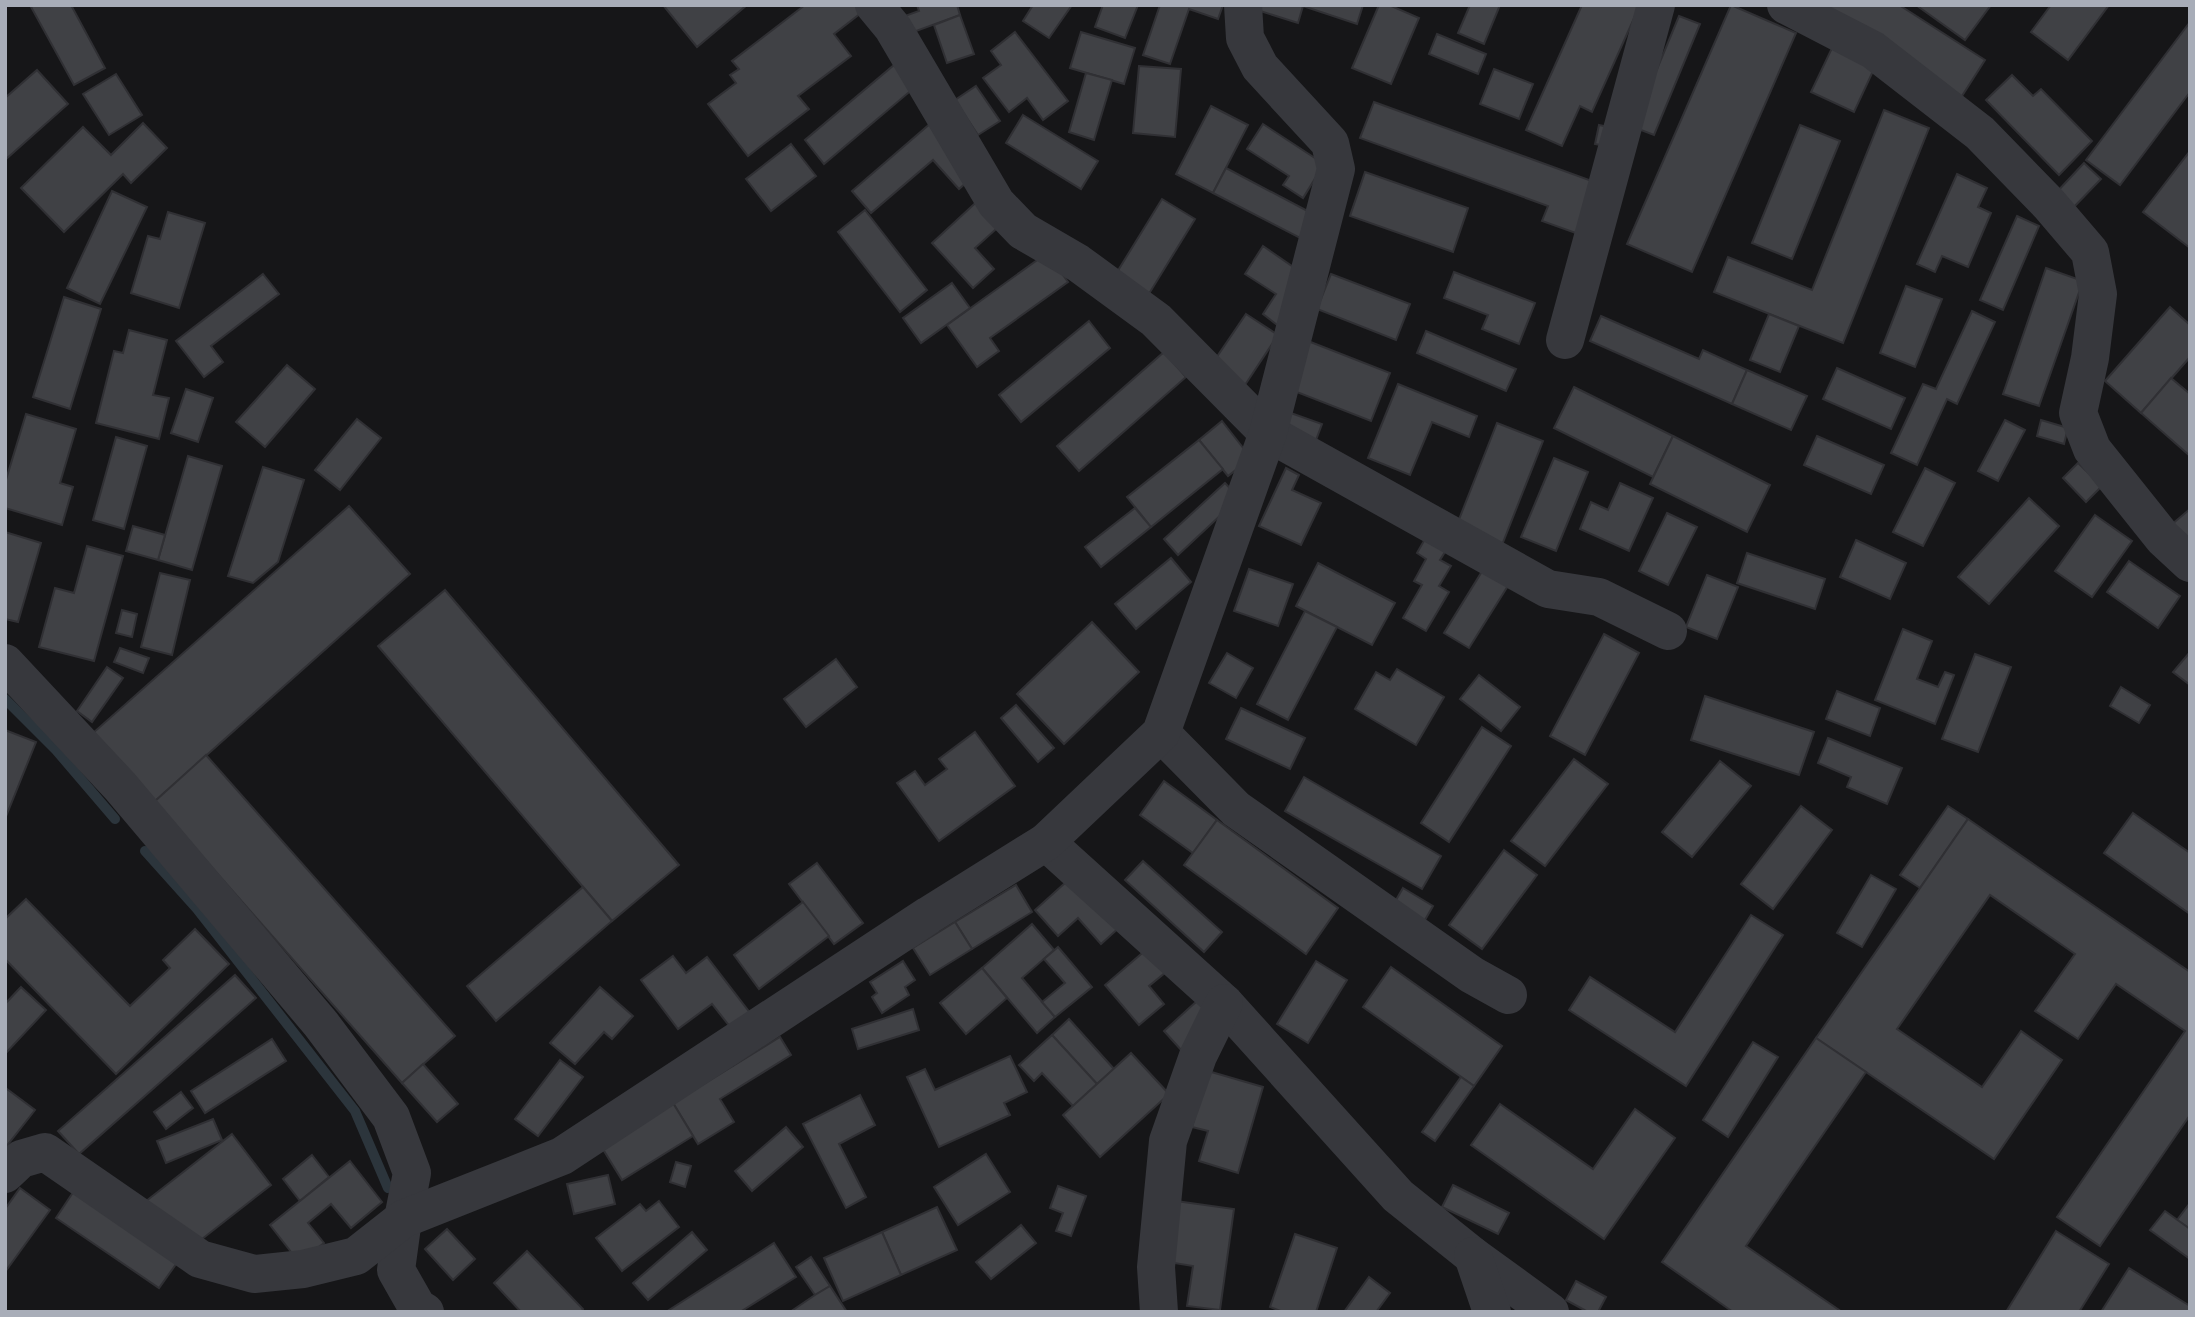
<svg xmlns="http://www.w3.org/2000/svg" width="2195" height="1317" viewBox="0 0 2195 1317" font-family="'Exo 2',sans-serif">
  <style>
    .lines { fill: none; stroke-linecap: round; stroke-linejoin: round }
    .stream { stroke: #2c353c; stroke-width: 10 }
    .building { fill: #404145; stroke: #303034; stroke-width: 2 }
    .minor { stroke: #37383d; stroke-width: 38 }
  </style>
  <rect width="100%" height="100%" fill="#161618"/>
  <g class="lines">
    <g class="stream">
      <path d="M5 699 56 750 115 819"/>
      <path d="M145 851 197 909 355 1111 388 1188"/>
    </g>
  </g>
  <g class="building">
    <path d="M30 5H71L105 68 74 85Z"/>
    <path d="M663 5H747L697 47Z"/>
    <path d="M805 5H855L861 13 834 34 851 56 798 96 809 109 748 156 708 104 736 83 730 75 739 69 732 61Z"/>
    <path d="M917 5H957L960 15 908 34 902 17 919 11Z"/>
    <path d="M1033 5H1072L1049 38 1023 21Z"/>
    <path d="M1103 5H1138L1125 38 1095 27Z"/>
    <path d="M1160 5H1223L1218 19 1189 9 1170 64 1143 55Z"/>
    <path d="M1255 5H1363L1357 24 1303 6 1298 23 1254 9Z"/>
    <path d="M1379 5H1389L1419 18 1391 84 1352 68Z"/>
    <path d="M1470 5H1500L1484 44 1458 33Z"/>
    <path d="M1582 5H1640L1592 112 1580 106 1562 146 1526 130Z"/>
    <path d="M1731 5 1796 33 1692 272 1627 244Z"/>
    <path d="M1812 5H1899L1985 60 1960 99Z"/>
    <path d="M1916 5H1991L1965 40Z"/>
    <path d="M2051 5H2109L2068 60 2031 32Z"/>
    <path d="M960 15 974 54 947 63 934 25Z"/>
    <path d="M1679 16 1700 24 1654 135 1633 127Z"/>
    <path d="M2190 22V92L2120 185 2086 160Z"/>
    <path d="M1015 32 1068 101 1043 120 1027 98 1009 112 983 78 1001 65 991 51Z"/>
    <path d="M1081 32 1135 48 1124 84 1070 68Z"/>
    <path d="M1437 34 1486 54 1478 74 1429 54Z"/>
    <path d="M1832 48 1874 69 1854 112 1811 92Z"/>
    <path d="M894 65 914 88 824 164 805 140Z"/>
    <path d="M1139 66 1181 69 1175 137 1133 133Z"/>
    <path d="M1494 69 1533 84 1519 119 1480 104Z"/>
    <path d="M37 70 68 104 5 160V98Z"/>
    <path d="M1086 73 1112 80 1094 140 1069 132Z"/>
    <path d="M116 74 142 115 109 135 83 94Z"/>
    <path d="M2012 75 2033 96 2041 89 2092 141 2059 175 1986 100Z"/>
    <path d="M976 86 1000 121 978 135 955 100Z"/>
    <path d="M1374 102 1603 185 1584 236 1542 221 1548 206 1360 138Z"/>
    <path d="M1211 106 1248 125 1213 193 1176 174Z"/>
    <path d="M1884 110 1929 128 1843 343 1714 292 1728 257 1812 290Z"/>
    <path d="M1023 115 1098 161 1081 189 1006 143Z"/>
    <path d="M143 123 167 148 131 183 123 174 64 232 21 188 83 127 111 155Z"/>
    <path d="M931 123 975 175 959 189 933 160 871 213 852 191Z"/>
    <path d="M1263 124 1324 164 1303 198 1283 185 1289 176 1247 149Z"/>
    <path d="M1599 125 1614 128 1610 147 1595 144Z"/>
    <path d="M1800 125 1840 141 1792 259 1752 243Z"/>
    <path d="M791 144 816 176 771 211 746 179Z"/>
    <path d="M2190 151V248L2143 212Z"/>
    <path d="M2084 163 2101 179 2070 211 2054 195Z"/>
    <path d="M1226 168 1317 216 1304 240 1213 193Z"/>
    <path d="M1365 172 1468 208 1453 252 1350 216Z"/>
    <path d="M1957 174 1987 188 1978 207 1991 213 1968 267 1942 256 1935 272 1917 264Z"/>
    <path d="M112 191 147 207 100 304 67 288Z"/>
    <path d="M983 196 1005 221 975 248 994 269 973 288 932 243Z"/>
    <path d="M1162 199 1195 219 1147 297 1114 277Z"/>
    <path d="M865 210 927 290 900 312 838 232Z"/>
    <path d="M168 212 205 223 179 308 131 293 148 236 160 239Z"/>
    <path d="M2017 216 2039 226 2003 310 1980 300Z"/>
    <path d="M1263 246 1299 271 1285 331 1263 314 1276 294 1245 274Z"/>
    <path d="M1047 253 1068 282 990 338 999 351 977 367 947 325Z"/>
    <path d="M2046 268 2083 281 2039 406 2003 394Z"/>
    <path d="M1454 272 1535 303 1519 344 1482 329 1488 315 1444 298Z"/>
    <path d="M263 274 279 294 211 346 223 362 204 377 176 341Z"/>
    <path d="M1331 274 1410 304 1396 340 1317 309Z"/>
    <path d="M952 283 970 308 921 343 903 318Z"/>
    <path d="M1906 286 1942 299 1915 367 1880 353Z"/>
    <path d="M64 297 101 309 70 409 33 397Z"/>
    <path d="M2170 307 2190 325V357L2141 413 2105 381Z"/>
    <path d="M1972 311 1995 322 1957 404 1947 399 1917 465 1891 453 1923 384 1936 389Z"/>
    <path d="M1246 314 1278 335 1245 385 1212 364Z"/>
    <path d="M1769 314 1799 326 1780 372 1750 360Z"/>
    <path d="M1601 316 1699 359 1703 350 1747 370 1732 404 1590 341Z"/>
    <path d="M1089 321 1110 348 1021 422 999 395Z"/>
    <path d="M129 330 167 340 153 395 169 398 159 439 96 423 114 351 123 353Z"/>
    <path d="M1426 331 1516 369 1506 391 1417 353Z"/>
    <path d="M1308 341 1390 373 1371 421 1289 389Z"/>
    <path d="M1164 352 1186 377 1079 471 1057 446Z"/>
    <path d="M287 365 315 389 265 447 236 422Z"/>
    <path d="M1837 368 1905 398 1891 429 1823 399Z"/>
    <path d="M1747 370 1807 396 1791 430 1732 404Z"/>
    <path d="M2171 378 2190 394V456L2141 413Z"/>
    <path d="M1398 384 1477 416 1469 437 1432 422 1410 475 1368 458Z"/>
    <path d="M1574 387 1673 436 1653 477 1554 428Z"/>
    <path d="M186 389 213 398 198 442 171 433Z"/>
    <path d="M1288 412 1322 424 1316 440 1282 428Z"/>
    <path d="M26 414 76 429 60 483 73 487 62 525 5 508V483Z"/>
    <path d="M357 419 381 438 340 490 315 470Z"/>
    <path d="M2005 420 2025 430 1998 481 1978 471Z"/>
    <path d="M2041 420 2068 428 2064 444 2037 436Z"/>
    <path d="M1222 421 1251 458 1228 476 1199 440Z"/>
    <path d="M1497 423 1543 441 1502 545 1456 527Z"/>
    <path d="M1673 436 1770 485 1747 532 1650 484Z"/>
    <path d="M1817 436 1884 465 1871 494 1804 465Z"/>
    <path d="M116 437 147 446 124 529 93 520Z"/>
    <path d="M1199 440 1223 469 1151 527 1127 497Z"/>
    <path d="M188 456 222 466 192 570 158 560Z"/>
    <path d="M1554 458 1588 472 1556 551 1521 537Z"/>
    <path d="M2078 463 2102 486 2086 502 2063 478Z"/>
    <path d="M263 467 304 480 278 562 253 583 228 576Z"/>
    <path d="M1286 468 1299 475 1292 490 1321 503 1301 545 1259 526Z"/>
    <path d="M1925 468 1955 483 1923 546 1893 532Z"/>
    <path d="M1225 483 1239 498 1178 555 1164 539Z"/>
    <path d="M1620 483 1653 498 1629 551 1580 529 1591 502 1608 510Z"/>
    <path d="M2029 498 2059 526 1989 604 1958 577Z"/>
    <path d="M349 506 410 574 154 802 93 733Z"/>
    <path d="M1135 508 1151 527 1101 567 1085 547Z"/>
    <path d="M2190 509V546L2171 525Z"/>
    <path d="M1667 513 1697 527 1668 585 1639 571Z"/>
    <path d="M2095 515 2132 541 2092 597 2055 571Z"/>
    <path d="M133 526 165 535 158 560 126 551Z"/>
    <path d="M5 532 41 543 18 622 5 619Z"/>
    <path d="M1429 532 1450 544 1440 560 1451 566 1439 586 1449 592 1426 631 1403 618 1422 585 1414 581 1426 559 1417 553Z"/>
    <path d="M1856 540 1906 563 1890 599 1840 577Z"/>
    <path d="M87 546 123 556 94 661 39 647 55 588 74 593Z"/>
    <path d="M1747 553 1825 579 1815 609 1737 583Z"/>
    <path d="M1171 558 1191 582 1136 629 1115 604Z"/>
    <path d="M2129 561 2180 596 2158 628 2107 592Z"/>
    <path d="M1318 563 1395 603 1372 645 1296 606Z"/>
    <path d="M1486 565 1511 581 1469 648 1444 633Z"/>
    <path d="M1249 569 1293 584 1278 626 1234 611Z"/>
    <path d="M160 573 190 580 172 655 141 647Z"/>
    <path d="M1707 575 1738 587 1717 639 1686 627Z"/>
    <path d="M445 590 679 865 612 921 378 646Z"/>
    <path d="M122 610 137 614 132 637 116 633Z"/>
    <path d="M1305 611 1337 627 1288 720 1257 704Z"/>
    <path d="M1092 622 1139 672 1064 744 1017 694Z"/>
    <path d="M1903 629 1932 641 1917 679 1938 687 1945 672 1954 675 1935 724 1875 700Z"/>
    <path d="M1604 634 1639 653 1585 755 1550 736Z"/>
    <path d="M120 648 149 658 143 673 114 662Z"/>
    <path d="M2190 652V685L2173 672Z"/>
    <path d="M1227 653 1253 668 1236 698 1209 683Z"/>
    <path d="M1975 654 2011 667 1978 752 1942 739Z"/>
    <path d="M836 659 857 687 806 727 784 699Z"/>
    <path d="M107 667 123 678 92 722 77 711Z"/>
    <path d="M1397 669 1444 697 1416 745 1355 709 1376 672 1390 680Z"/>
    <path d="M1479 675 1520 707 1501 731 1460 699Z"/>
    <path d="M2121 687 2150 705 2139 723 2110 706Z"/>
    <path d="M1837 691 1880 708 1870 736 1826 719Z"/>
    <path d="M1705 696 1814 732 1799 775 1691 740Z"/>
    <path d="M1016 705 1054 748 1038 762 1001 718Z"/>
    <path d="M1241 708 1305 738 1290 769 1226 739Z"/>
    <path d="M1482 727 1511 746 1449 842 1421 823Z"/>
    <path d="M5 730 36 742 5 819Z"/>
    <path d="M975 732 1015 786 939 841 897 783 915 771 925 785 947 769 939 759Z"/>
    <path d="M1828 738 1902 768 1887 804 1847 787 1851 777 1818 763Z"/>
    <path d="M206 755 455 1036 402 1083 154 802Z"/>
    <path d="M1574 759 1608 784 1545 866 1511 841Z"/>
    <path d="M1720 761 1751 786 1692 857 1662 832Z"/>
    <path d="M1304 777 1441 856 1422 889 1285 811Z"/>
    <path d="M1164 781 1217 820 1193 853 1140 815Z"/>
    <path d="M1801 806 1832 830 1773 909 1741 884Z"/>
    <path d="M1948 806 1968 819 1920 888 1900 875Z"/>
    <path d="M2133 813 2190 853V914L2104 853Z"/>
    <path d="M1968 819 2190 972V1115L2100 1246 2057 1217 2185 1031 2116 984 2078 1039 2035 1011 2075 954 1990 895 1897 1029 1982 1087 2021 1031 2062 1060 1994 1159 1816 1038Z"/>
    <path d="M1217 820 1338 908 1306 954 1184 865Z"/>
    <path d="M1504 850 1537 875 1482 949 1449 925Z"/>
    <path d="M1143 861 1222 932 1204 952 1125 880Z"/>
    <path d="M817 863 863 923 834 944 789 884Z"/>
    <path d="M1075 874 1121 926 1101 944 1078 918 1058 936 1035 910Z"/>
    <path d="M1871 875 1896 889 1862 947 1837 933Z"/>
    <path d="M1016 885 1032 912 972 949 955 922Z"/>
    <path d="M583 887 612 921 496 1021 467 986Z"/>
    <path d="M1403 888 1433 906 1422 925 1392 907Z"/>
    <path d="M26 899 130 1006 170 968 163 960 195 929 229 964 116 1074 5 959V919Z"/>
    <path d="M803 902 829 936 759 989 734 955Z"/>
    <path d="M1751 915 1783 935 1686 1086 1569 1010 1590 977 1675 1032Z"/>
    <path d="M955 922 972 949 930 975 913 948Z"/>
    <path d="M1032 924 1054 950 1022 978 1055 1017 1037 1033 982 968Z"/>
    <path d="M1058 947 1092 987 1055 1017 1042 1002 1065 983 1044 959Z"/>
    <path d="M1147 949 1166 972 1149 986 1164 1004 1139 1025 1105 985Z"/>
    <path d="M673 956 686 973 707 957 754 1018 735 1033 712 1004 678 1029 641 980Z"/>
    <path d="M903 961 915 980 905 987 909 995 882 1013 872 997 877 993 870 982Z"/>
    <path d="M1316 961 1347 980 1308 1043 1277 1024Z"/>
    <path d="M1391 967 1502 1046 1474 1086 1363 1007Z"/>
    <path d="M982 968 1007 998 966 1034 940 1003Z"/>
    <path d="M235 975 256 998 79 1154 58 1131Z"/>
    <path d="M21 987 46 1010 5 1054V1004Z"/>
    <path d="M600 987 633 1016 612 1039 604 1032 575 1064 550 1043Z"/>
    <path d="M1197 1001 1208 1014 1183 1052 1164 1031Z"/>
    <path d="M913 1009 919 1030 858 1049 852 1029Z"/>
    <path d="M1069 1019 1114 1069 1097 1084 1052 1035Z"/>
    <path d="M1052 1035 1097 1084 1073 1106 1042 1073 1034 1081 1019 1065Z"/>
    <path d="M780 1037 791 1055 720 1099 734 1122 698 1144 673 1103Z"/>
    <path d="M1816 1038 1866 1072 1746 1246 1842 1312H1733L1662 1262Z"/>
    <path d="M272 1039 286 1061 205 1113 191 1091Z"/>
    <path d="M1753 1042 1778 1057 1728 1137 1703 1120Z"/>
    <path d="M1131 1053 1169 1094 1100 1157 1063 1115Z"/>
    <path d="M1010 1056 1027 1092 1004 1103 1010 1115 939 1147 907 1077 925 1069 935 1090Z"/>
    <path d="M560 1060 583 1077 538 1136 515 1119Z"/>
    <path d="M423 1064 458 1104 437 1122 402 1083Z"/>
    <path d="M1208 1071 1263 1087 1238 1173 1199 1161 1208 1131 1192 1127Z"/>
    <path d="M1461 1077 1474 1086 1435 1141 1422 1132Z"/>
    <path d="M7 1089 35 1110 5 1148V1092Z"/>
    <path d="M181 1092 193 1108 166 1129 154 1112Z"/>
    <path d="M860 1095 875 1125 839 1144 866 1197 846 1208 803 1124Z"/>
    <path d="M673 1103 693 1136 622 1180 601 1146Z"/>
    <path d="M1500 1104 1593 1169 1635 1109 1675 1138 1604 1239 1471 1145Z"/>
    <path d="M213 1119 222 1140 166 1163 157 1141Z"/>
    <path d="M786 1127 803 1147 752 1191 735 1171Z"/>
    <path d="M232 1134 271 1185 188 1250 141 1205Z"/>
    <path d="M986 1154 1010 1192 958 1225 934 1187Z"/>
    <path d="M312 1155 329 1177 300 1201 283 1179Z"/>
    <path d="M350 1161 382 1202 351 1228 331 1204 308 1223 324 1243 299 1262 270 1225Z"/>
    <path d="M676 1162 691 1166 685 1187 670 1182Z"/>
    <path d="M608 1175 615 1204 574 1214 567 1184Z"/>
    <path d="M1453 1185 1509 1213 1498 1234 1442 1207Z"/>
    <path d="M1058 1186 1086 1196 1071 1236 1056 1231 1063 1213 1050 1208Z"/>
    <path d="M20 1188 50 1210 5 1272V1209Z"/>
    <path d="M74 1191 179 1260 159 1288 56 1218Z"/>
    <path d="M659 1201 679 1227 622 1271 596 1238 640 1204 646 1211Z"/>
    <path d="M1176 1201 1234 1209 1220 1310 1187 1306 1193 1266 1168 1262Z"/>
    <path d="M2190 1203V1229L2177 1220Z"/>
    <path d="M937 1207 957 1250 901 1275 882 1232Z"/>
    <path d="M2165 1211 2190 1229V1259L2150 1230Z"/>
    <path d="M1021 1225 1036 1243 991 1279 976 1262Z"/>
    <path d="M447 1229 475 1259 453 1280 425 1249Z"/>
    <path d="M2056 1231 2109 1264 2079 1312H2006Z"/>
    <path d="M692 1232 707 1250 648 1300 633 1283Z"/>
    <path d="M882 1232 901 1275 843 1301 824 1258Z"/>
    <path d="M1295 1234 1337 1248 1316 1312H1283L1270 1307Z"/>
    <path d="M774 1243 796 1277 740 1312H666Z"/>
    <path d="M527 1251 583 1309 581 1312H521L494 1283Z"/>
    <path d="M811 1257 830 1286 815 1295 796 1267Z"/>
    <path d="M2129 1268 2190 1306V1312H2101Z"/>
    <path d="M1369 1277 1390 1293 1376 1312H1344Z"/>
    <path d="M1576 1281 1606 1297 1598 1312H1588L1566 1300Z"/>
    <path d="M830 1286 847 1312H790L815 1295Z"/>
  </g>
  <g class="lines">
    <g class="minor">
      <path d="M874 5 893 28 996 203 1023 231 1078 263 1156 320 1268 433 1548 589 1599 597 1668 631"/>
      <path d="M1786 5 1873 50 1980 133 2049 204 2090 252 2098 294 2090 358 2078 413 2092 449 2163 538 2190 563"/>
      <path d="M1565 340 1656 5"/>
      <path d="M5 663 120 786 321 1024 391 1117 412 1173 403 1219 396 1270 417 1307 425 1312"/>
      <path d="M1161 733 1236 809 1472 975 1508 995"/>
      <path d="M1046 842 1224 1003 1398 1196 1473 1256 1550 1312"/>
      <path d="M5 1174 21 1159 45 1152 200 1259 254 1274 303 1269 356 1256 403 1219 562 1156 929 915 1046 842 1161 733 1268 433 1336 169 1330 143 1260 67 1245 38 1243 5"/>
      <path d="M1473 1256 1492 1312"/>
      <path d="M1159 1312 1156 1267 1168 1141 1198 1056 1224 1003"/>
    </g>
  </g>
  <rect width="2195" height="1317" fill="none" stroke="#a8adb8" stroke-width="14"/>
</svg>
